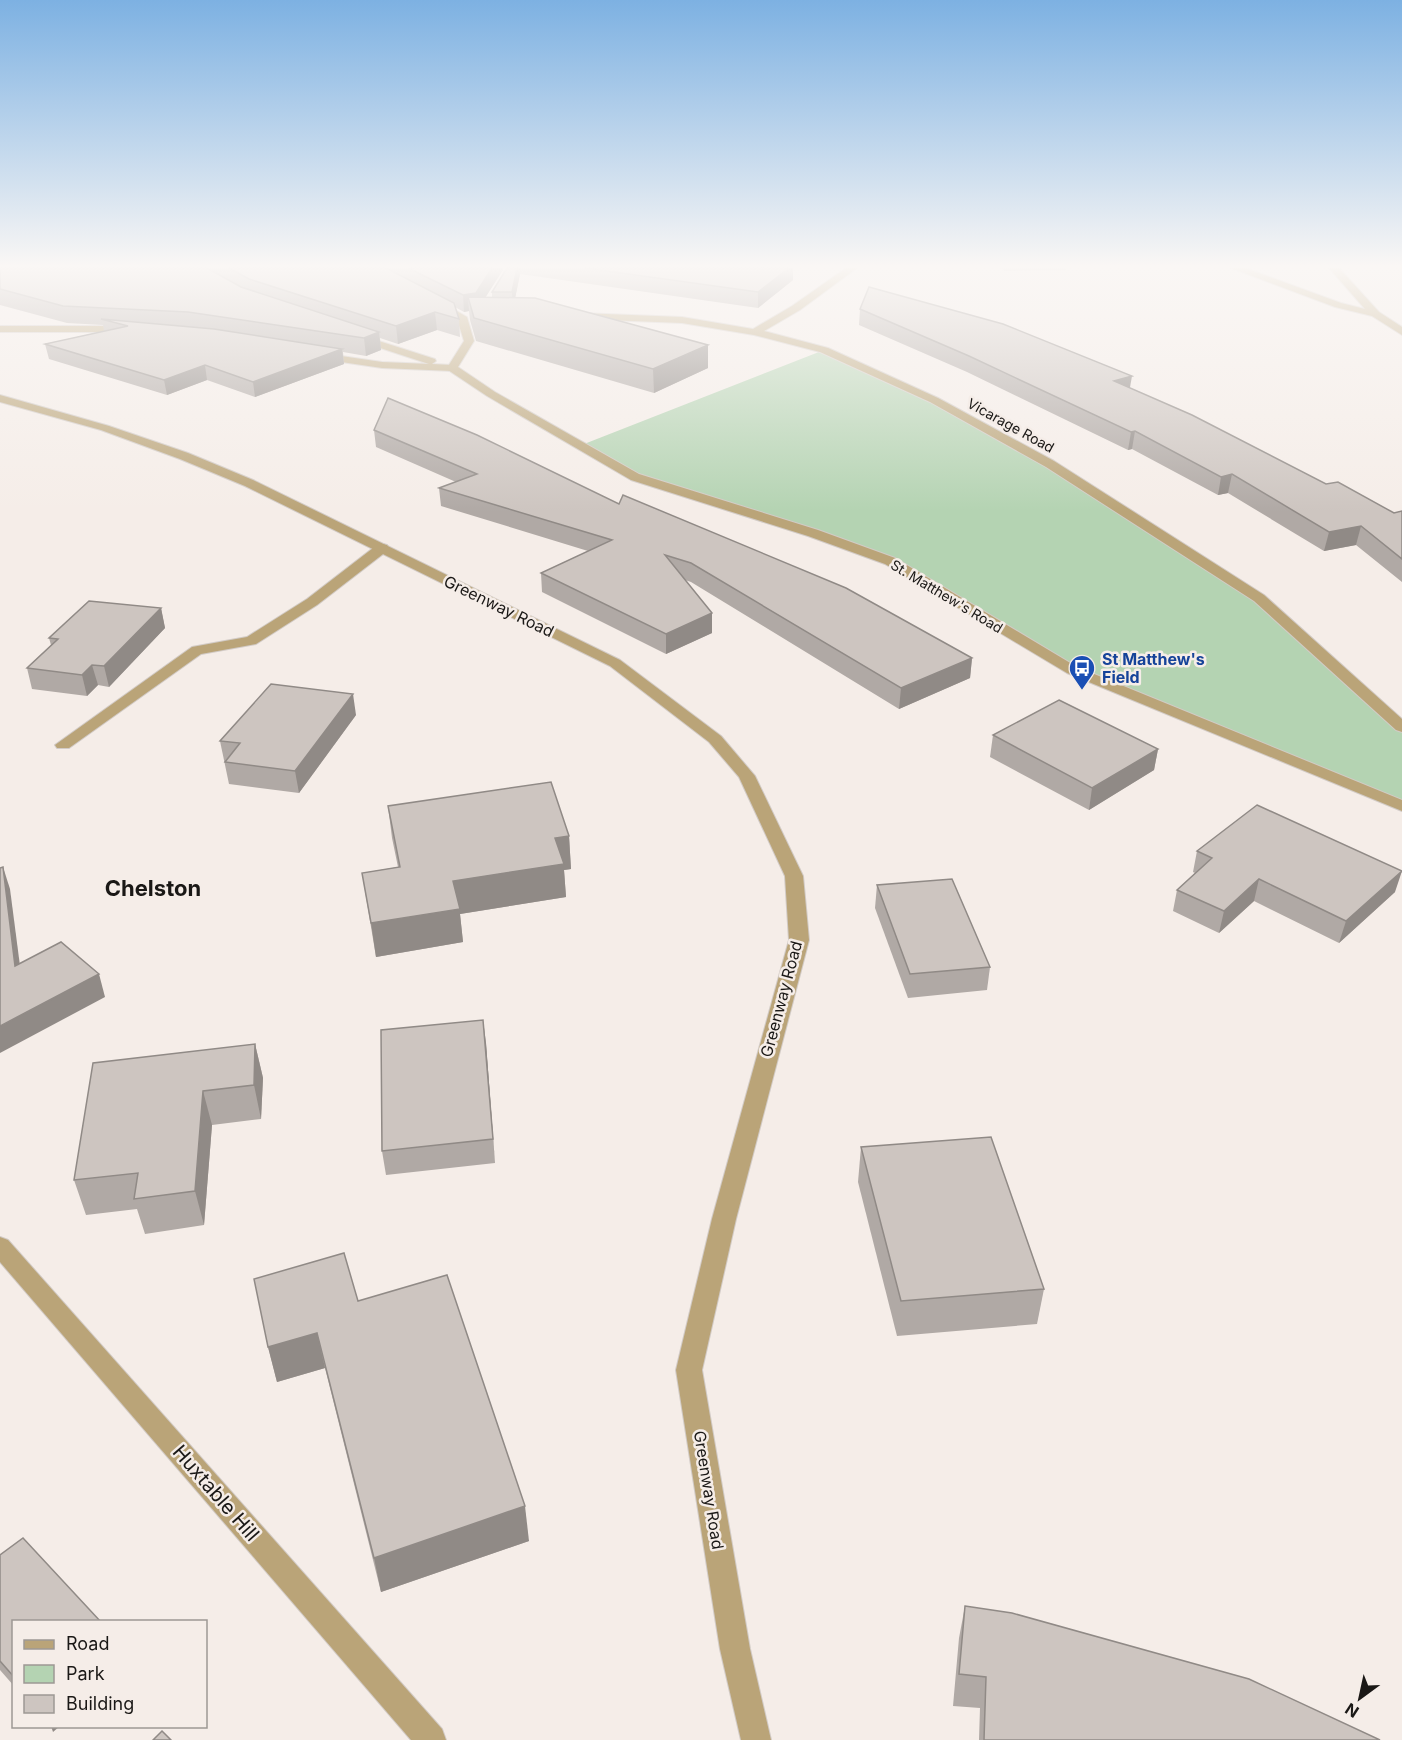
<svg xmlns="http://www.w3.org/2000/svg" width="1402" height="1740" viewBox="0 0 1402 1740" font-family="Inter,sans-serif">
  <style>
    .green { fill: #b4d3b2 }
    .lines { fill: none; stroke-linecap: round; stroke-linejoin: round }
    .service-casing { stroke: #d2cbc6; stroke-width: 2 }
    .minor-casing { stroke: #d2cbc6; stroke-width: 2 }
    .tertiary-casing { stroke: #d2cbc6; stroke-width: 2 }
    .service { fill: #baa478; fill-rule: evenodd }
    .minor { fill: #baa478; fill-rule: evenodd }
    .tertiary { fill: #baa478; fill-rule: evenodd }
    .wall { fill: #b0a9a5 }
    .shaded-wall { fill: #908a86 }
    .building { fill: #cdc5c0; stroke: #908a86; stroke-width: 1.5 }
    .labels { text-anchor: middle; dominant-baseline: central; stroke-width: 5; stroke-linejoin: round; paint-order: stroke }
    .far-street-label { font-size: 14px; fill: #1a1816; stroke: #f5ede8 }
    .street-label { font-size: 16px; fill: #1a1816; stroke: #f5ede8 }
    .transit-label { font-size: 16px; font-weight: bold; fill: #164399; stroke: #f5ede8; text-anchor: start }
    .near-street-label { font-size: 20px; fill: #1a1816; stroke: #f5ede8 }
    .district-label { font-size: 22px; font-weight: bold; fill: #1a1816; stroke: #f5ede8 }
  </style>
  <rect width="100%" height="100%" fill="#f5ede8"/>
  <path class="green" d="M824 350 934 400 1050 464 1259 598 1402 727V806L1072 670 890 561 635 477 579 446Z"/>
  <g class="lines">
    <g class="service-casing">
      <path id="service" d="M382 544 387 545 389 548 387 551 317 605 256 644 201 654 69 748H57L55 745 192 647 247 637 307 599 377 545Z"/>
    </g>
    <g class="minor-casing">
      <g id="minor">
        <path d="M846 268H857L800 310 764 331 828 348 938 398 1054 461 1264 595 1402 719V732L1396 730 1254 601 1046 467 930 402 820 352 754 335 682 323 581 319 576 316 581 313 682 317 753 329 792 306Z"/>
        <path d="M1231 268H1245L1341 303 1365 309 1329 268H1339L1379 312 1402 327V335L1372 316 1335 307Z"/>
        <path d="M0 326H127L132 329 127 332H0Z"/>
        <path d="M357 334 435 359 436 361 432 364 452 365 457 368 452 371 382 368 321 359 316 356 321 353 382 362 429 364 353 339 352 337Z"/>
        <path d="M0 395 109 426 188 453 253 480 620 660 721 736 755 776 803 876 809 940 736 1219 702 1370 750 1649 771 1740H741L720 1649 676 1370 712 1219 789 940 785 876 739 777 709 742 610 666 245 486 180 459 101 430 0 402Z"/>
        <path d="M0 1237 8 1240 442 1729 446 1740H411L0 1262Z"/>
      </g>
    </g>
    <g class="tertiary-casing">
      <path id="tertiary" d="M436 299 467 317 474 341 458 367 495 392 639 474 818 530 895 558 1077 667 1402 800V811L1067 673 885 564 808 536 631 480 487 396 448 370 447 368 464 341 457 319 433 304V300Z"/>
    </g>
    <use href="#service" class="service"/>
    <use href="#minor" class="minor"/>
    <use href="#tertiary" class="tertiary"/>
  </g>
  <g class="wall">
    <path d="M0 268H504L485 298H492V292L507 268H793V280L758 308 520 274 515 298 708 368 654 393 476 341 470 320 469 311 464 312 455 307 459 319 460 337 437 330 398 344 380 338 381 350 366 356 343 352 344 364 255 397 207 380 167 395 49 359 45 344 104 331 103 325 67 323 0 305Z"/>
    <path d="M1002 268H1066V270L1004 271Z"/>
    <path d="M860 309 1130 388 1326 484 1394 513 1402 511V582L1356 545 1324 551 1228 493 1218 495 1132 449 1128 450 967 372 859 325Z"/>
    <path d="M374 430 619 504 972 658 970 678 899 709 691 582 685 580 712 613V633L666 654 542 592 541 573 588 551 441 506 439 488 456 482 376 447Z"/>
    <path d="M161 608 165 628 109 687 98 685 87 696 32 689 27 668 51 645 49 638Z"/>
    <path d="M356 715 299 793 229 784 220 741Z"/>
    <path d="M993 735 1158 749 1154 770 1089 810 990 757Z"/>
    <path d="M388 806 569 836 571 869 564 870 566 897 460 914 463 942 376 957 362 873 398 867 392 838Z"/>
    <path d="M1197 851 1395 892 1339 943 1254 901 1219 933 1173 911 1177 890 1195 873 1193 872Z"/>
    <path d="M877 885 990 967 987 990 908 998 875 908Z"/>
    <path d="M486 1043 495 1163 386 1175 382 1151Z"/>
    <path d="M255 1044 263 1078 261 1119 212 1125 204 1225 145 1234 137 1209 86 1215 74 1180Z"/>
    <path d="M861 1147 1044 1289 1037 1324 897 1336 858 1182Z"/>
    <path d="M358 1301 529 1541 381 1592 325 1368 277 1382 268 1347Z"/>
    <path d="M0 1555 14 1622V1686L0 1670Z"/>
    <path d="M965 1606 1380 1740H979L980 1708 953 1706 959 1638Z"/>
  </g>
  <g class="shaded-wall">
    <path d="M492 268H504L478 309 468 297 469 311 464 312 463 295Z"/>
    <path d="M517 268H520V274L513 309 512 292Z"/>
    <path d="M789 268H793V280L758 308V292Z"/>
    <path d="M435 312 437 330 398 344 396 326Z"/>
    <path d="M379 332 381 350 366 356 364 338Z"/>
    <path d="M708 345V368L654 393 653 369Z"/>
    <path d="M342 349 344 364 255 397 253 382Z"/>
    <path d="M205 365 207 380 167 395 164 380Z"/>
    <path d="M1132 376 1129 393 1114 381Z"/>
    <path d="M1135 431 1132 449 1128 450 1131 432Z"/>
    <path d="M1232 474 1228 493 1218 495 1221 477Z"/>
    <path d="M1361 526 1356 545 1324 551 1329 532Z"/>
    <path d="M161 608 165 628 109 687 104 666Z"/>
    <path d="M712 613V633L666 654V634Z"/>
    <path d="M972 658 970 678 899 709 901 688Z"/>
    <path d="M92 665 98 685 87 696 82 675Z"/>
    <path d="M353 694 356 715 299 793 295 771Z"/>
    <path d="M1158 749 1154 770 1089 810 1092 788Z"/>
    <path d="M569 836 571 869 564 870 566 897 460 914 463 942 376 957 371 923 453 881 555 838Z"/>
    <path d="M3 867 10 889 23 989 15 966Z"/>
    <path d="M1402 871 1395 892 1339 943 1346 921Z"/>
    <path d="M1259 879 1254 901 1219 933 1224 911Z"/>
    <path d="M99 974 105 997 0 1053V1026Z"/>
    <path d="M483 1020 486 1043 495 1163 493 1139Z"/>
    <path d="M255 1044 263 1078 261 1119 254 1085Z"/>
    <path d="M203 1091 212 1125 204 1225 195 1191Z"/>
    <path d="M317 1333 325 1368 277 1382 268 1347Z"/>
    <path d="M525 1506 529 1541 381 1592 374 1558Z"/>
    <path d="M51 1726H60L53 1732Z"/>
  </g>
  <g class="building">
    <path d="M0 268H207L241 287 379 332 364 338 188 312 63 306 0 289Z"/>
    <path d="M229 268H386L454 303 459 319 435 312 396 326 249 279Z"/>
    <path d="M408 268H492L476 293 463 295Z"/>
    <path d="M507 268H517L512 292H492Z"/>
    <path d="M585 268H789L758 292Z"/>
    <path d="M869 287 1003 324 1132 376 1114 381 1192 415 1326 484 1338 482 1394 513 1402 511V559L1361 526 1329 532 1232 474 1221 477 1135 431 1131 432 969 356 860 309Z"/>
    <path d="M468 297 535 298 708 345 653 369 474 318Z"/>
    <path d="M101 319 214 329 342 349 253 382 205 365 164 380 45 344 128 326Z"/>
    <path d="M388 398 477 435 619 504 623 495 846 588 972 658 901 688 691 563 665 555 712 613 666 634 541 573 612 540 439 488 477 474 374 430Z"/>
    <path d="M89 601 161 608 104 666 92 665 82 675 27 668 58 639 49 638Z"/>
    <path d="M271 684 353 694 295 771 225 762 240 743 220 741Z"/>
    <path d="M1059 700 1158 749 1092 788 993 735Z"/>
    <path d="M551 782 569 836 555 838 564 864 453 881 460 909 371 923 362 873 400 867 388 806Z"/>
    <path d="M1257 805 1402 871 1346 921 1259 879 1224 911 1177 890 1212 858 1197 851Z"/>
    <path d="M3 867 15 966 61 942 99 974 0 1026V868Z"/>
    <path d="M952 879 990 967 910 974 877 885Z"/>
    <path d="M483 1020 493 1139 382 1151 381 1030Z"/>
    <path d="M255 1044 254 1085 203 1091 195 1191 134 1199 138 1173 74 1180 93 1063Z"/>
    <path d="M991 1137 1044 1289 901 1301 861 1147Z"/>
    <path d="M344 1253 358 1301 447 1275 525 1506 374 1558 317 1333 268 1347 254 1279Z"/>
    <path d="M23 1538 101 1622H14V1677L0 1661V1555Z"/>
    <path d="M965 1606 1012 1613 1249 1679 1380 1740H984L986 1677 959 1674Z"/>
    <path d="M162 1731 171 1740H153Z"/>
  </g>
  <linearGradient id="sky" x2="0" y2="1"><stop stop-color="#7db1e2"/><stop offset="0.52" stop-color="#faf7f5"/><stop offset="1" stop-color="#faf7f5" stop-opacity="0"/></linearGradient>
  <rect width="1402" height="512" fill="url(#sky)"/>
  <defs>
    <g id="bus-pin" transform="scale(1.35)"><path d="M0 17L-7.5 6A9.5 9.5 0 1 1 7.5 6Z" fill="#1a4fb4" stroke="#f5ede8"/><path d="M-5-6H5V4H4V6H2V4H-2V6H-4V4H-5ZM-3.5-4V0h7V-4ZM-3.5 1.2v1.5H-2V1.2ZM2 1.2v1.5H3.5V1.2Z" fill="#fff"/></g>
  </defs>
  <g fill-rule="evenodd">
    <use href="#bus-pin" x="1082" y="668"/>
  </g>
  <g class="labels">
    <g class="far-street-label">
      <text transform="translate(1011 425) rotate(29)">Vicarage Road</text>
      <text transform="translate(947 596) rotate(31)">St. Matthew's Road</text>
    </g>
    <g class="street-label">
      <text transform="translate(499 606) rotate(26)">Greenway Road</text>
      <text transform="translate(781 999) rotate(-75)">Greenway Road</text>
      <text transform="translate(709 1490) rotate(81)">Greenway Road</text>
    </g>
    <g class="transit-label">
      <text x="1102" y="659">St Matthew's<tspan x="1102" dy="18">Field</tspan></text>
    </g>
    <g class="near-street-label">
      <text transform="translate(216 1493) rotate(49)">Huxtable Hill</text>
    </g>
    <g class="district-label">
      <text x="153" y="888">Chelston</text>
    </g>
  </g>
  <rect x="12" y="1620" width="195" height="108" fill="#f5ede8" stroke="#9d9894" stroke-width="1.5"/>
  <rect x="24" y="1640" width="30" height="9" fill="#baa478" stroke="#9d9894" stroke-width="1.5"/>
  <text x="66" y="1650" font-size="18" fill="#1a1816">Road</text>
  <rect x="24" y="1665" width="30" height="18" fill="#b4d3b2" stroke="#9d9894" stroke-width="1.5"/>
  <text x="66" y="1680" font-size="18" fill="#1a1816">Park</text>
  <rect x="24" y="1695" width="30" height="18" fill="#cdc5c0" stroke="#9d9894" stroke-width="1.5"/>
  <text x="66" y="1710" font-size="18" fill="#1a1816">Building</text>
  <g transform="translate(1360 1698) rotate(213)" stroke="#f5ede8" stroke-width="4.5" paint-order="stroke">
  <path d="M0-4.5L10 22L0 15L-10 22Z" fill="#1a1816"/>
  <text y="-9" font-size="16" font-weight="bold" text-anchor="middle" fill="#1a1816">N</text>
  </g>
</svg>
